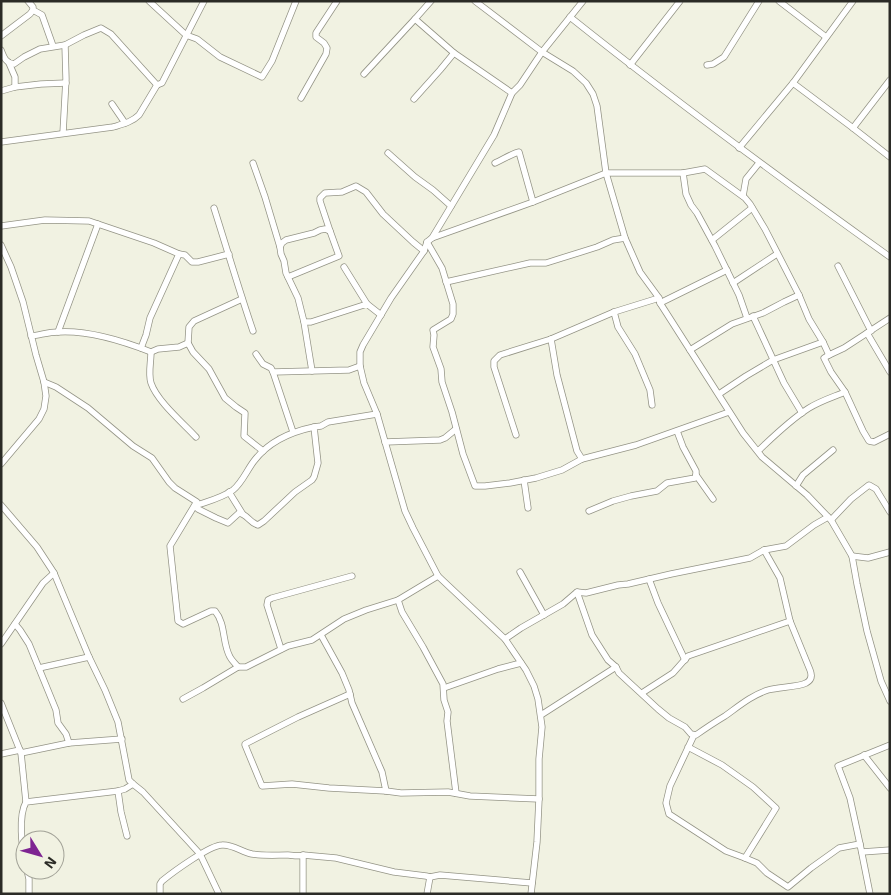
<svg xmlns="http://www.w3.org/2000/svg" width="891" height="895" viewBox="0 0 891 895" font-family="'Exo 2',sans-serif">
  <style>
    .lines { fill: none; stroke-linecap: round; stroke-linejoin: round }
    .street-casing { stroke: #949486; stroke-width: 7 }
    .street { stroke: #fff; stroke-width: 5.5 }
  </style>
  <rect width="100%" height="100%" fill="#f1f2e2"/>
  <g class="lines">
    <g class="street-casing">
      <g id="street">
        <path d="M28 1 33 7V10L42 15 53 46"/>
        <path d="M149 1 186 35 197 39 220 57 262 77 272 61 296 1"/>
        <path d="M431 1 415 19 454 53 512 93"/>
        <path d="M475 1 542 52 573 71 586 83 593 94 597 106 606 173 625 238 640 272 659 298 660 303 743 433 762 457 807 495 831 520 852 556 857 584 867 631 881 681 890 701"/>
        <path d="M779 1 826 37"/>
        <path d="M570 17C674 100 781 179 890 257"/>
        <path d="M1 36 30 14 33 10"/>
        <path d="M1 50C4 58 6 63 14 64L24 57 40 49 65 45 84 35 101 28 111 34 157 85 162 83 204 1"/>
        <path d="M9 63 15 77V87L41 84 66 83"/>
        <path d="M630 65 680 1"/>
        <path d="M707 65 713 64 724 57 759 1"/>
        <path d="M364 74 415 19"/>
        <path d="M890 80 853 128 890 157"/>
        <path d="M793 83 853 128"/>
        <path d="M1 91 15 87"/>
        <path d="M301 98 326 54 327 48 324 43 316 37V33L337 1"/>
        <path d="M414 99 440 70 454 53"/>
        <path d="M112 104 125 123"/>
        <path d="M63 133 66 79 65 45"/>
        <path d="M1 142 113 127C123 124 132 122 139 115L157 85"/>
        <path d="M739 148 793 83 853 1"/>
        <path d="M388 153 415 177 433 190 451 206"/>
        <path d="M253 163 265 197 280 247"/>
        <path d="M495 163C502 160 513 153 519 152L533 202"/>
        <path d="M683 173 686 194 691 205 697 213 715 246 739 295 747 318"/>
        <path d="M743 196 746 179 759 163"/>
        <path d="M214 208C227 249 239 290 253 331"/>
        <path d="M1 226 45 220 89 221 154 243 179 254 150 318 146 335 141 348"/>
        <path d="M432 238 533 202 606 173H683L705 169 745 198 750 204 765 229 799 295 809 319 823 342 829 355 844 348 890 318"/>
        <path d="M712 240 752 208"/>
        <path d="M427 242 442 268 453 304V314L451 319 433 330 434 335 433 347 441 369 442 382 452 412 463 454 475 486H485L510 483 536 478 562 470 582 459 636 445 729 412"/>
        <path d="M1 245 11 267 23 302 36 355 44 382 46 396 44 409 39 419 1 464"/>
        <path d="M179 254 185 255 192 262H198L229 254"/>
        <path d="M838 266 871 331"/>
        <path d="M344 267 367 304"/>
        <path d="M288 277 339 256 330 231"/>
        <path d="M446 282 530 263H546L597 247 613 240 625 238"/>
        <path d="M733 283 777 254"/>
        <path d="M660 303 727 270"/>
        <path d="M614 312 618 327 635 354 650 390 652 405"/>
        <path d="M381 315 367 304 311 322H304L298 298 286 273 284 261 281 254 280 247 282 243 286 240 314 233 320 230 325 229 330 231 320 201V198L325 193 342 192 356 186 366 192 383 214 413 242 424 251"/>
        <path d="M753 316 784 383 802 413"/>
        <path d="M304 322 312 371"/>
        <path d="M58 332 98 224"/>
        <path d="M867 333 890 372"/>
        <path d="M31 336C40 335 49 332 58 332 89 330 123 341 151 352L158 349 179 347 188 343 193 352 209 369 225 398 236 407 245 413 244 436 263 451"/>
        <path d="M551 339 557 375 577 451 582 459"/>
        <path d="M188 343 189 327 194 321 242 299"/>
        <path d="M690 350 732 324 763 313 784 302 799 295"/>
        <path d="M151 352C151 362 148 374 151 383 157 401 183 423 196 437"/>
        <path d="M256 354 263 364 271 368 273 372 349 370 360 366"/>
        <path d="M829 355 824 358 831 372 845 392 863 431 869 441 874 442 890 434"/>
        <path d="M273 372 293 432"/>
        <path d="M44 382 56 387 88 408 133 446 152 458 169 482 175 488 197 502 196 507 198 509 216 518 228 523 239 513C247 514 250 523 258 525L264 521 295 492 312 480 314 477 318 463 314 427 321 426 328 422 377 414"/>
        <path d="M719 394 746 376 773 360 823 342"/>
        <path d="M516 435 494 367V361L500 355 551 339 614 312 659 298"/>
        <path d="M385 442 440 440 445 438 456 429"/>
        <path d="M758 451C774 436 790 420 809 408 820 401 833 397 845 392"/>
        <path d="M696 475 713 499"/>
        <path d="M524 480 528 508"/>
        <path d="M796 486 803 475 833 450"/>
        <path d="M229 492 242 513"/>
        <path d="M196 503 170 546 178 621 183 624 211 611H215C226 624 222 643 230 657 232 661 236 664 238 667H246L288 646 312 640 344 619 366 610 398 600 438 576"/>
        <path d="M1 505 37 547 54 573 89 657 105 690 118 722 129 780 133 784 143 792 200 854 219 894"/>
        <path d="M197 505C209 501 222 498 233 490 242 483 247 470 254 461 269 441 290 432 314 427"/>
        <path d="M589 511 613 501 631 496 657 491 667 483 695 478 696 475V471L683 447 677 431"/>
        <path d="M831 520 851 499 869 485 876 489 890 512"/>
        <path d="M852 556 868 558 890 552"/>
        <path d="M520 572 544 615"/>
        <path d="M649 579 658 603 685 660"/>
        <path d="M577 592 592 635 608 660 616 667 619 673 658 709 669 718 685 727 691 734 696 735C706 728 715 722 725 716 739 706 752 695 768 690 778 687 799 687 806 683 812 680 812 675 810 670L790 621 780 578 764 550"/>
        <path d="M398 600 402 612 423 647 443 684 444 700 448 712 447 721 456 793"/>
        <path d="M15 624 20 630 29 644 56 710 58 723 66 734 69 743"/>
        <path d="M321 635 342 673 349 690 352 703 382 772 386 791"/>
        <path d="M505 639 521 628 563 604 577 592 586 593 618 585 628 584 671 574 750 558 764 550 786 546 814 525 828 517"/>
        <path d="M1 644 43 583 54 573"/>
        <path d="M281 649 267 605 268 600 272 598 352 576"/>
        <path d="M39 668 89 657"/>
        <path d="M444 688 498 669 521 663"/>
        <path d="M642 693 673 673 688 656 790 621"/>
        <path d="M350 694 298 717 245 744V745L262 786 292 784 329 788 386 791 401 793 448 792 470 796 539 799"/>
        <path d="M183 699 203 688 238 667"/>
        <path d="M1 703 21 753 26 802"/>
        <path d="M541 715 616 667"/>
        <path d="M688 747 722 765 753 787 776 808 745 858 726 851 669 814 666 803 670 786 694 735"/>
        <path d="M21 753 69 743 122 739"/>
        <path d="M1 754 20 750"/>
        <path d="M864 755 890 788"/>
        <path d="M118 791 121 812 127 836"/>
        <path d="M860 844 850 798 838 766 890 745"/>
        <path d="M862 852 890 850"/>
        <path d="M303 855 336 858 394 872 426 876 430 877 427 894"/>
        <path d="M745 858 757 863 767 873 788 887 811 868 839 848 860 844 870 894"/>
        <path d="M25 863C22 847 18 816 26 802L118 791 125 789 133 784"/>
        <path d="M27 870 29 879V894"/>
        <path d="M430 877 440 875 532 883"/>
        <path d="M160 894V884L162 881C173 872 210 845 222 845 232 844 242 852 252 854 264 856 276 855 288 855 293 855 297 857 303 855V894"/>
        <path d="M531 894 537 842 539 799V759L542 727 538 699 534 686 526 670 505 639 438 576 413 528 405 511 377 414 364 383 360 366V352L363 345 391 298 424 251 427 242 432 238 494 135 512 93 520 85 542 52 583 1"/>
      </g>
    </g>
    <use href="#street" class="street"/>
  </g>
  <rect width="891" height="895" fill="none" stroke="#2b2b26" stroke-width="5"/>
  <g transform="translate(40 855) rotate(127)"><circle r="24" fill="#f1f2e2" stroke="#a2a297"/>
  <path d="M0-4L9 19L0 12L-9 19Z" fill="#7e2492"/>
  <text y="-8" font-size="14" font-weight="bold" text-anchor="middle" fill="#2b2b26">N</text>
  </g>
</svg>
